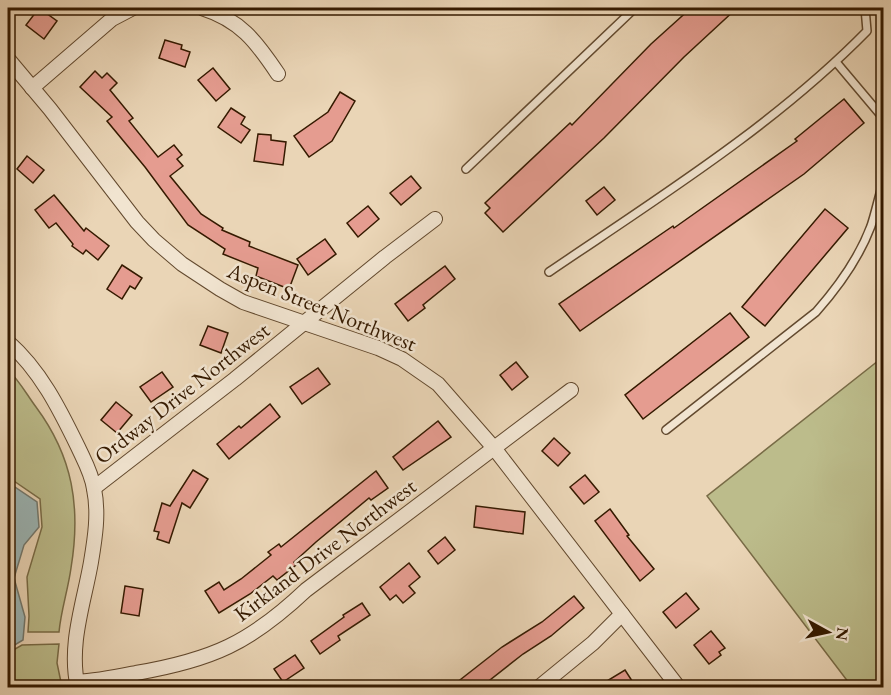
<svg xmlns="http://www.w3.org/2000/svg" width="891" height="695" viewBox="0 0 891 695" font-family="'EB Garamond',serif">
  <style>
    .green { fill: #bcbc8b; stroke: #786b46; stroke-width: 1.5 }
    .water { fill: #9bb6b7; stroke: #72786e; stroke-width: 1.5 }
    .building { fill: #e59c90; stroke: #351a00; stroke-width: 1.5 }
    .lines { fill: none; stroke-linecap: round; stroke-linejoin: round }
    .service-casing { stroke: #62492e; stroke-width: 10 }
    .minor-casing { stroke: #62492e; stroke-width: 16 }
    .service { stroke: #f1e4d0; stroke-width: 7 }
    .minor { stroke: #f1e4d0; stroke-width: 14 }
    .labels { text-anchor: middle; dominant-baseline: central; stroke-width: 5; stroke-linejoin: round; paint-order: stroke }
    .street-label { font-size: 22px; fill: #351a00; stroke: #f1e4d0 }
  </style>
  <rect width="100%" height="100%" fill="#ead5b6"/>
  <filter id="stains"><feTurbulence type="fractalNoise" baseFrequency=".00333" numOctaves="4"/><feColorMatrix values="0 0 0 0 .2 0 0 0 0 .09 0 0 0 0 .02 0 0 0 .5 -.17"/></filter>
  <radialGradient id="worn" r=".72"><stop offset=".6" stop-color="#630" stop-opacity="0"/><stop offset="1" stop-color="#630" stop-opacity=".3"/></radialGradient>
  <g class="green">
    <path d="M883 357V687H852L707 496Z"/>
    <path d="M8 370C19 380 27 395 36 407 73 457 81 507 71 568 68 590 61 610 59 632H28L29 616 27 577 42 527 40 499 14 481 8 469Z"/>
    <path d="M59 644 57 663 62 687H8V653L22 645Z"/>
  </g>
  <path class="water" d="M8 476 12 485 37 502 39 527 24 545 14 578 25 617 23 640 8 649Z"/>
  <g class="building">
    <path d="M39 8 57 21 44 39 26 25Z"/>
    <path d="M691 8H737L684 57 604 138 503 232 485 213 490 208 485 203 570 123 572 125 651 44Z"/>
    <path d="M165 40 182 45 181 49 190 52 185 67 159 58Z"/>
    <path d="M213 68 230 89 216 101 198 80Z"/>
    <path d="M95 71 102 78 107 73 117 83 110 90 133 118 129 121 158 157 174 145 182 155 177 159 183 166 170 176 201 214 223 228 222 230 250 242 249 246 298 265 289 289 256 276 258 268 223 254 225 249 188 225 145 167 107 121 112 117 80 87Z"/>
    <path d="M340 92 355 101 332 141 309 157 294 136 328 112Z"/>
    <path d="M844 99 864 123 804 174 580 331 559 304 673 226 674 228 797 141 795 139Z"/>
    <path d="M231 108 245 117 241 124 250 130 241 143 218 127Z"/>
    <path d="M258 134 271 135V140L286 142 283 165 254 161Z"/>
    <path d="M27 156 44 170 33 183 17 169Z"/>
    <path d="M411 176 421 188 401 205 390 193Z"/>
    <path d="M604 187 615 200 597 215 586 201Z"/>
    <path d="M54 195 84 231 86 228 109 246 98 260 86 250 83 254 72 246 73 244 56 223 49 228 35 210Z"/>
    <path d="M368 206 379 219 358 237 347 223Z"/>
    <path d="M825 209 848 228 765 326 742 307Z"/>
    <path d="M325 239 336 254 308 275 297 259Z"/>
    <path d="M122 265 142 278 135 289 130 286 122 299 107 289Z"/>
    <path d="M445 266 455 279 423 305 425 308 408 321 395 304Z"/>
    <path d="M730 313 749 337 643 419 625 395Z"/>
    <path d="M208 326 228 333 221 353 200 345Z"/>
    <path d="M516 362 528 377 512 390 500 375Z"/>
    <path d="M318 368 330 384 302 404 290 387Z"/>
    <path d="M162 372 173 387 151 402 140 387Z"/>
    <path d="M116 402 132 415 117 433 101 420Z"/>
    <path d="M270 404 280 417 229 459 217 444 239 426 241 428Z"/>
    <path d="M438 421 451 437 403 470 393 457Z"/>
    <path d="M554 438 570 453 558 466 542 451Z"/>
    <path d="M193 470 208 479 190 508 182 503 169 543 157 539 159 532 154 531 162 503 170 506Z"/>
    <path d="M376 471 388 488 371 500 369 498 316 542 294 562 296 565 277 580 273 576 250 594 219 613 205 591 219 582 224 590 241 579 271 555 268 552 279 544 281 547Z"/>
    <path d="M585 475 599 492 584 504 570 487Z"/>
    <path d="M476 506 525 512 523 534 474 527Z"/>
    <path d="M610 509 629 535 627 536 654 569 640 581 595 521Z"/>
    <path d="M445 537 455 550 438 564 428 551Z"/>
    <path d="M409 563 420 577 409 586 415 593 403 603 396 595 390 600 380 587Z"/>
    <path d="M125 586 143 589 139 616 121 613Z"/>
    <path d="M686 593 699 609 676 628 663 612Z"/>
    <path d="M574 596 584 608 551 636 523 654 481 687H451L502 647 542 622Z"/>
    <path d="M362 603 370 615 338 636 340 640 320 654 311 641 344 617 343 615Z"/>
    <path d="M711 631 725 648 719 652 721 655 709 664 694 645Z"/>
    <path d="M295 655 304 668 283 682 274 669Z"/>
    <path d="M625 670 636 687H597Z"/>
  </g>
  <g class="lines">
    <g class="service-casing">
      <g id="service">
        <path d="M836 62 884 119"/>
        <path d="M466 169 635 8"/>
        <path d="M549 272C658 198 775 125 867 31L865 8"/>
        <path d="M666 430 816 312C839 286 859 258 871 226 876 211 879 195 884 180"/>
      </g>
    </g>
    <g class="minor-casing">
      <g id="minor">
        <path d="M202 8C240 20 256 41 278 74"/>
        <path d="M8 59 50 109 137 222 154 240 182 264 220 289 243 302 378 348 402 359 438 384 494 448 679 688"/>
        <path d="M32 88 112 19 133 8"/>
        <path d="M8 342C40 370 59 408 78 447 84 460 92 474 94 489 99 513 95 538 91 562 84 603 68 645 78 688"/>
        <path d="M94 488 235 379 385 257 435 219"/>
        <path d="M77 682C97 681 116 677 136 673 212 660 250 643 306 590L571 390"/>
        <path d="M538 688 593 643 622 614"/>
      </g>
    </g>
    <use href="#service" class="service"/>
    <use href="#minor" class="minor"/>
  </g>
  <g class="labels">
    <g class="street-label">
      <text transform="translate(322 307) rotate(22)">Aspen Street Northwest</text>
      <text transform="translate(182 393) rotate(-38)">Ordway Drive Northwest</text>
      <text transform="translate(325 550) rotate(-37)">Kirkland Drive Northwest</text>
    </g>
  </g>
  <rect width="891" height="695" fill="none" stroke="#ead5b6" stroke-width="30"/>
  <rect x="9" y="9" width="873" height="677" fill="none" stroke="#351a00" stroke-width="3"/>
  <rect x="15" y="15" width="861" height="665" fill="none" stroke="#351a00" stroke-width="1.5"/>
  <g transform="translate(828 632) rotate(98)" stroke="#f1e4d0" stroke-width="4.5" paint-order="stroke">
  <path d="M0-4.5L10 22L0 15L-10 22Z" fill="#351a00"/>
  <text y="-9" font-size="16" font-weight="bold" text-anchor="middle" fill="#351a00">N</text>
  </g>
  <rect width="100%" height="100%" filter="url(#stains)"/>
  <rect width="100%" height="100%" fill="url(#worn)"/>
</svg>
